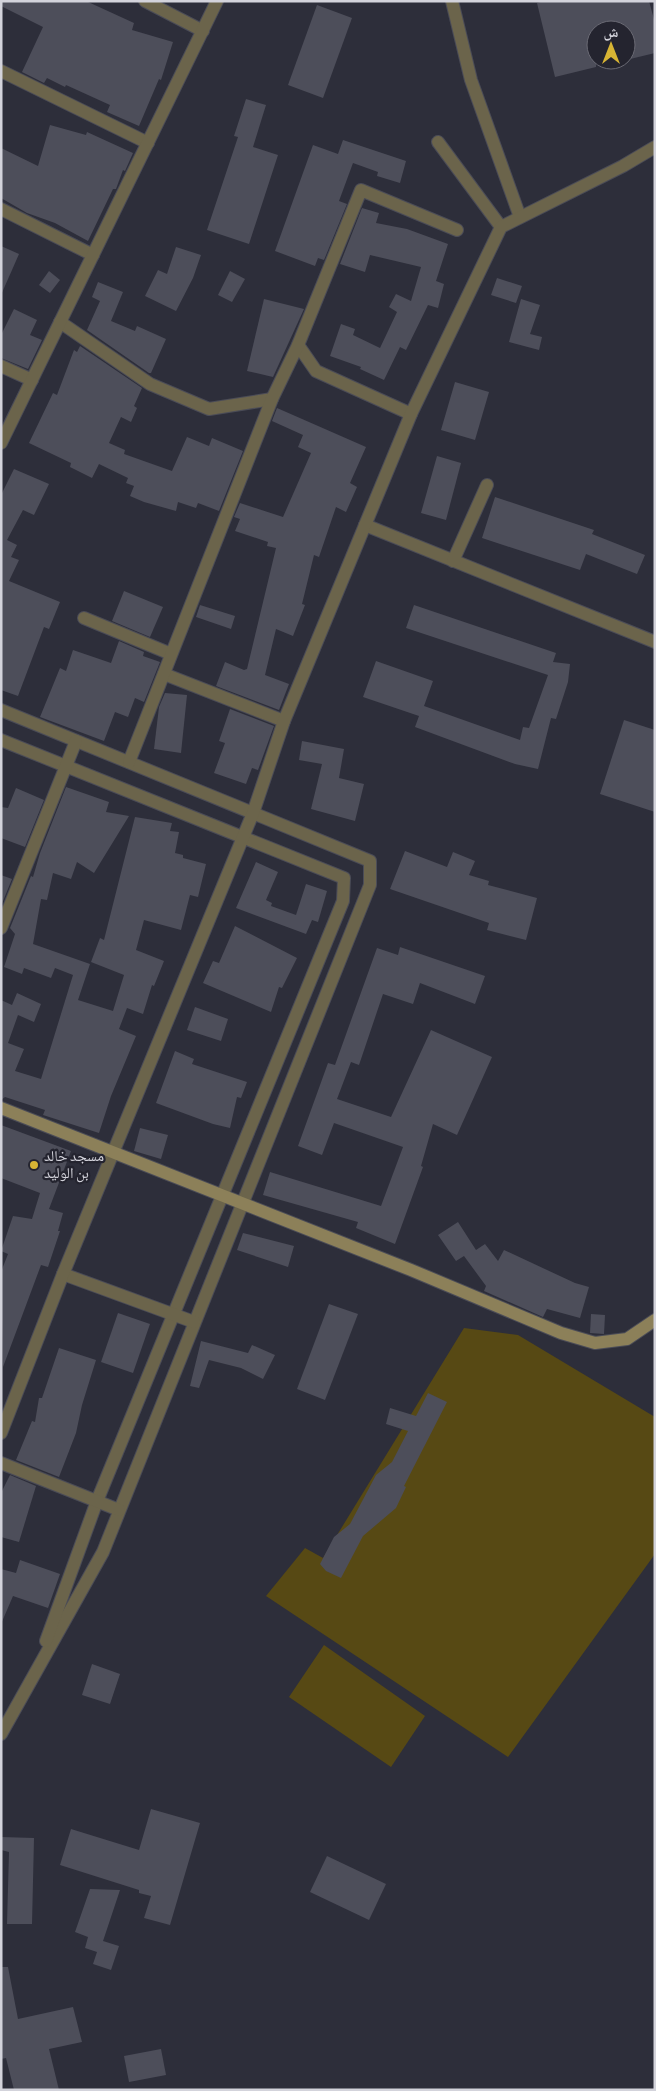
<svg xmlns="http://www.w3.org/2000/svg" width="656" height="2091" viewBox="0 0 656 2091" font-family="'Alegreya Sans','Noto Naskh Arabic',sans-serif">
  <style>
    .grass { fill: #574914 }
    .building { fill: #4d4e5a }
    .lines { fill: none; stroke-linecap: round; stroke-linejoin: round }
    .minor-casing { stroke: #4b4c57; stroke-width: 14 }
    .tertiary-casing { stroke: #4b4c57; stroke-width: 14 }
    .secondary-casing { stroke: #4b4c57; stroke-width: 14 }
    .minor { stroke: #6b644b; stroke-width: 12 }
    .tertiary { stroke: #6b644b; stroke-width: 12 }
    .secondary { stroke: #8c8059; stroke-width: 12 }
    .poi-dot { fill: #d7b434; stroke: #24242f; stroke-width: 2 }
    .labels { text-anchor: middle; dominant-baseline: central; stroke-width: 4.5; stroke-linejoin: round; paint-order: stroke }
    .poi-label { font-size: 15px; fill: #d3d3db; stroke: #24242f; text-anchor: start }
  </style>
  <rect width="100%" height="100%" fill="#2d2e3a"/>
  <g class="grass">
    <path d="M464 1328 518 1335 655 1417V1554L508 1757 266 1596 305 1548 323 1558Z"/>
    <path d="M324 1645 425 1716 391 1767 289 1697Z"/>
  </g>
  <g class="building">
    <path d="M1 1H86L134 23 132 30 173 42 161 80 159 79 139 126 107 112 110 105 66 85 65 87 47 78 44 83 22 72 43 27 1 6Z"/>
    <path d="M544 1H649L655 23V53L626 60V30H596V67L555 77 537 3Z"/>
    <path d="M317 5 352 18 323 98 288 85Z"/>
    <path d="M246 99 266 105 253 147 278 155 249 244 207 230 238 137 234 136Z"/>
    <path d="M50 125 86 135 87 132 133 153 125 171 123 170 116 189H113L88 241 55 223 27 213 1 198V148L38 166Z"/>
    <path d="M343 140 406 161 400 183 377 176 378 172 353 163 339 201 347 204 324 260 318 258 315 266 275 251 313 145 338 154Z"/>
    <path d="M362 208 379 213 376 223 407 229 448 244 436 281 444 284 438 308 428 305 406 350 400 347 384 380 360 369 361 367 330 356 341 324 355 329 353 335 380 348 397 312 389 307 396 294 411 301 421 267 370 255 365 272 340 264Z"/>
    <path d="M1 246 19 254 1 295Z"/>
    <path d="M176 247 201 255 193 278 176 311 145 296 158 270 167 274Z"/>
    <path d="M49 271 60 280 50 293 39 285Z"/>
    <path d="M230 271 245 279 232 302 218 295Z"/>
    <path d="M497 278 522 286 516 303 491 295Z"/>
    <path d="M98 282 123 292 111 321 135 331 137 326 166 339 151 373H149L87 330 100 301 92 297Z"/>
    <path d="M264 299 304 309 273 377 247 371Z"/>
    <path d="M521 299 540 305 530 334 542 337 539 350 509 342Z"/>
    <path d="M14 309 37 320 30 335 42 340 28 369 1 358V335Z"/>
    <path d="M80 346 142 388 134 406 137 408 131 422 121 417 109 443 125 450 124 454 172 471 187 437 209 446 212 438 243 451 219 511 198 503 196 508 178 502 176 511 144 502 130 496 134 486 126 483 128 478 99 464 92 478 70 467 71 463 29 443 53 393 57 395 74 350 77 352Z"/>
    <path d="M455 382 489 392 475 440 441 430Z"/>
    <path d="M277 408 366 447 350 483 357 487 346 512 336 507 319 557 314 555 302 604 305 605 293 636 276 629 265 675 289 684 279 710 216 686 225 662 244 670 247 669 276 548 267 546 268 542 235 531 240 519 234 517 240 503 283 517 311 453 298 447 303 435 272 421Z"/>
    <path d="M437 456 461 463 446 520 421 513Z"/>
    <path d="M14 469 49 484 34 515 23 510 7 540 17 545 11 557 19 560 9 581 60 602 49 629 44 627 18 696 1 690V495Z"/>
    <path d="M495 497 594 530 592 534 645 555 637 574 586 554 580 570 482 538Z"/>
    <path d="M124 591 163 607 150 637 112 621Z"/>
    <path d="M200 605 235 616 231 629 196 617Z"/>
    <path d="M414 605 556 653 553 662 570 664 568 682 556 719 551 718 538 769 515 764 415 727 419 716 363 697 376 661 433 681 424 706 520 740 523 727 529 728 548 675 406 628Z"/>
    <path d="M119 641 144 652 143 656 160 662 144 702 135 698 128 717 115 712 104 741 40 717 60 668 66 671 73 650 111 663Z"/>
    <path d="M165 693 187 695 181 753 154 749 159 707Z"/>
    <path d="M230 709 274 726 258 770 252 768 246 784 214 773 225 743 219 741Z"/>
    <path d="M624 720 655 730V812L600 794Z"/>
    <path d="M302 741 344 749 339 778 364 784 355 821 311 809 322 764 299 760Z"/>
    <path d="M66 787 109 802 106 812 129 816 94 873 77 862 71 879 53 873 47 900 41 899 33 944 90 964 78 1000 113 1011 124 975 91 962 100 938 104 940 135 817 172 823 170 831 179 832 175 853 183 855V858L206 864 198 897 190 895 181 930 144 920 136 950 164 961 154 986 152 985 143 1014 127 1008 119 1029 136 1036 111 1096 99 1133 43 1115 45 1110 5 1097 1 1100V1000L12 1005 17 993 41 1004 34 1022 18 1015 8 1043 24 1049 15 1071 41 1079 73 975 55 968 51 978 24 968 22 974 4 967 15 934 10 928 31 876 33 877 40 853Z"/>
    <path d="M16 788 44 800 25 847 1 838V807L8 808Z"/>
    <path d="M405 851 447 867 453 852 475 861 469 875 489 881 488 885 537 898 526 940 487 930 489 923 390 889Z"/>
    <path d="M256 862 278 872 266 900 272 903 271 906 296 915 306 884 327 891 318 922 312 920 306 934 236 908Z"/>
    <path d="M1 875 12 879 1 906Z"/>
    <path d="M235 926 297 958 282 988 279 987 271 1012 203 983 213 961 219 963Z"/>
    <path d="M400 947 485 976 475 1004 420 983 413 1004 383 994 359 1065 351 1062 337 1099 391 1117 431 1030 492 1057 457 1135 433 1124 421 1166 423 1167 395 1244 356 1228 358 1222 263 1195 270 1172 381 1206 403 1147 334 1123 322 1155 298 1146 328 1063 335 1065 377 948 398 955Z"/>
    <path d="M195 1007 228 1019 221 1041 187 1030Z"/>
    <path d="M175 1051 194 1059 192 1064 247 1082 241 1098 237 1097 230 1128 213 1124 156 1103Z"/>
    <path d="M1 1125 71 1151 49 1209 63 1213 58 1231H60L48 1267 41 1265 3 1367 1 1272 8 1254 1 1251 13 1216 32 1219 40 1193 1 1178Z"/>
    <path d="M140 1128 168 1135 161 1159 134 1151Z"/>
    <path d="M458 1222 476 1250 485 1244 498 1261 504 1250 575 1283 589 1287 580 1318 547 1309 543 1317 484 1291 486 1286 464 1256 456 1261 438 1235Z"/>
    <path d="M243 1233 294 1246 288 1267 237 1250Z"/>
    <path d="M329 1304 358 1314 325 1400 297 1389Z"/>
    <path d="M118 1313 150 1324 133 1373 101 1362Z"/>
    <path d="M591 1314 605 1315 604 1334 590 1333Z"/>
    <path d="M201 1341 248 1353 252 1345 275 1355 263 1379 241 1368 209 1360 199 1388 190 1386Z"/>
    <path d="M59 1348 96 1360 82 1405 76 1433 59 1477 16 1460 32 1421 35 1422 39 1398H42Z"/>
    <path d="M428 1393 447 1402 404 1486 406 1487 396 1508 363 1536 341 1578 326 1571 320 1564 334 1537 350 1524 376 1475 392 1462 408 1431 386 1424 390 1408 416 1416Z"/>
    <path d="M10 1475 36 1486 19 1542 1 1537V1493Z"/>
    <path d="M20 1560 60 1574 48 1608 13 1596 1 1624V1569L16 1573Z"/>
    <path d="M92 1664 120 1674 110 1704 82 1695Z"/>
    <path d="M151 1809 200 1823 170 1925 144 1918 151 1896 139 1893V1890L60 1865 71 1829 139 1850Z"/>
    <path d="M1 1837 34 1838 32 1924H7L9 1852 1 1850Z"/>
    <path d="M327 1856 386 1884 369 1920 310 1892Z"/>
    <path d="M90 1889 120 1890 103 1941 119 1946 111 1970 93 1964 97 1952 85 1948 88 1937 75 1932Z"/>
    <path d="M1 1967H8L18 2019 73 2007 82 2042 49 2049 59 2090H14L6 2058 1 2059Z"/>
    <path d="M161 2049 166 2075 129 2082 124 2056Z"/>
  </g>
  <g class="lines">
    <g class="minor-casing">
      <g id="minor">
        <path d="M145 1 203 31"/>
        <path d="M452 1 471 80 520 217"/>
        <path d="M1 71 148 143"/>
        <path d="M438 142 501 227"/>
        <path d="M1 209 93 255"/>
        <path d="M60 322 150 384 209 409 272 399"/>
        <path d="M298 345 316 371 411 414"/>
        <path d="M1 366 32 380"/>
        <path d="M1 443 217 1"/>
        <path d="M365 525 655 642"/>
        <path d="M453 561 487 485"/>
        <path d="M84 618 171 654"/>
        <path d="M164 674 284 721"/>
        <path d="M1 710 370 861V885L103 1552 1 1734"/>
        <path d="M1 740 344 878 343 901 97 1501 46 1641"/>
        <path d="M129 762 272 399 298 345 361 190 457 230"/>
        <path d="M1 928 76 741"/>
        <path d="M63 1274 194 1322"/>
        <path d="M1 1463 119 1510"/>
      </g>
    </g>
    <g class="tertiary-casing">
      <path id="tertiary" d="M1 1433 63 1274 253 813 284 721 411 414 501 227 623 166 655 147"/>
    </g>
    <g class="secondary-casing">
      <path id="secondary" d="M1 1108 411 1270 561 1333 595 1343 627 1339 655 1320"/>
    </g>
    <use href="#minor" class="minor"/>
    <use href="#tertiary" class="tertiary"/>
    <use href="#secondary" class="secondary"/>
  </g>
  <circle class="poi-dot" cx="34" cy="1165" r="5"/>
  <g class="labels">
    <g class="poi-label">
      <text x="44" y="1156">مسجد خالد<tspan x="44" dy="17">بن الوليد</tspan></text>
    </g>
  </g>
  <rect width="656" height="2091" fill="none" stroke="#d3d3db" stroke-width="5"/>
  <g transform="translate(611 45)"><circle r="24" fill="#24242f" stroke="#6a6a74"/>
  <path d="M0-4L9 19L0 12L-9 19Z" fill="#d7b434"/>
  <text y="-8" font-size="14" font-weight="bold" text-anchor="middle" fill="#d3d3db">ش</text>
  </g>
</svg>
